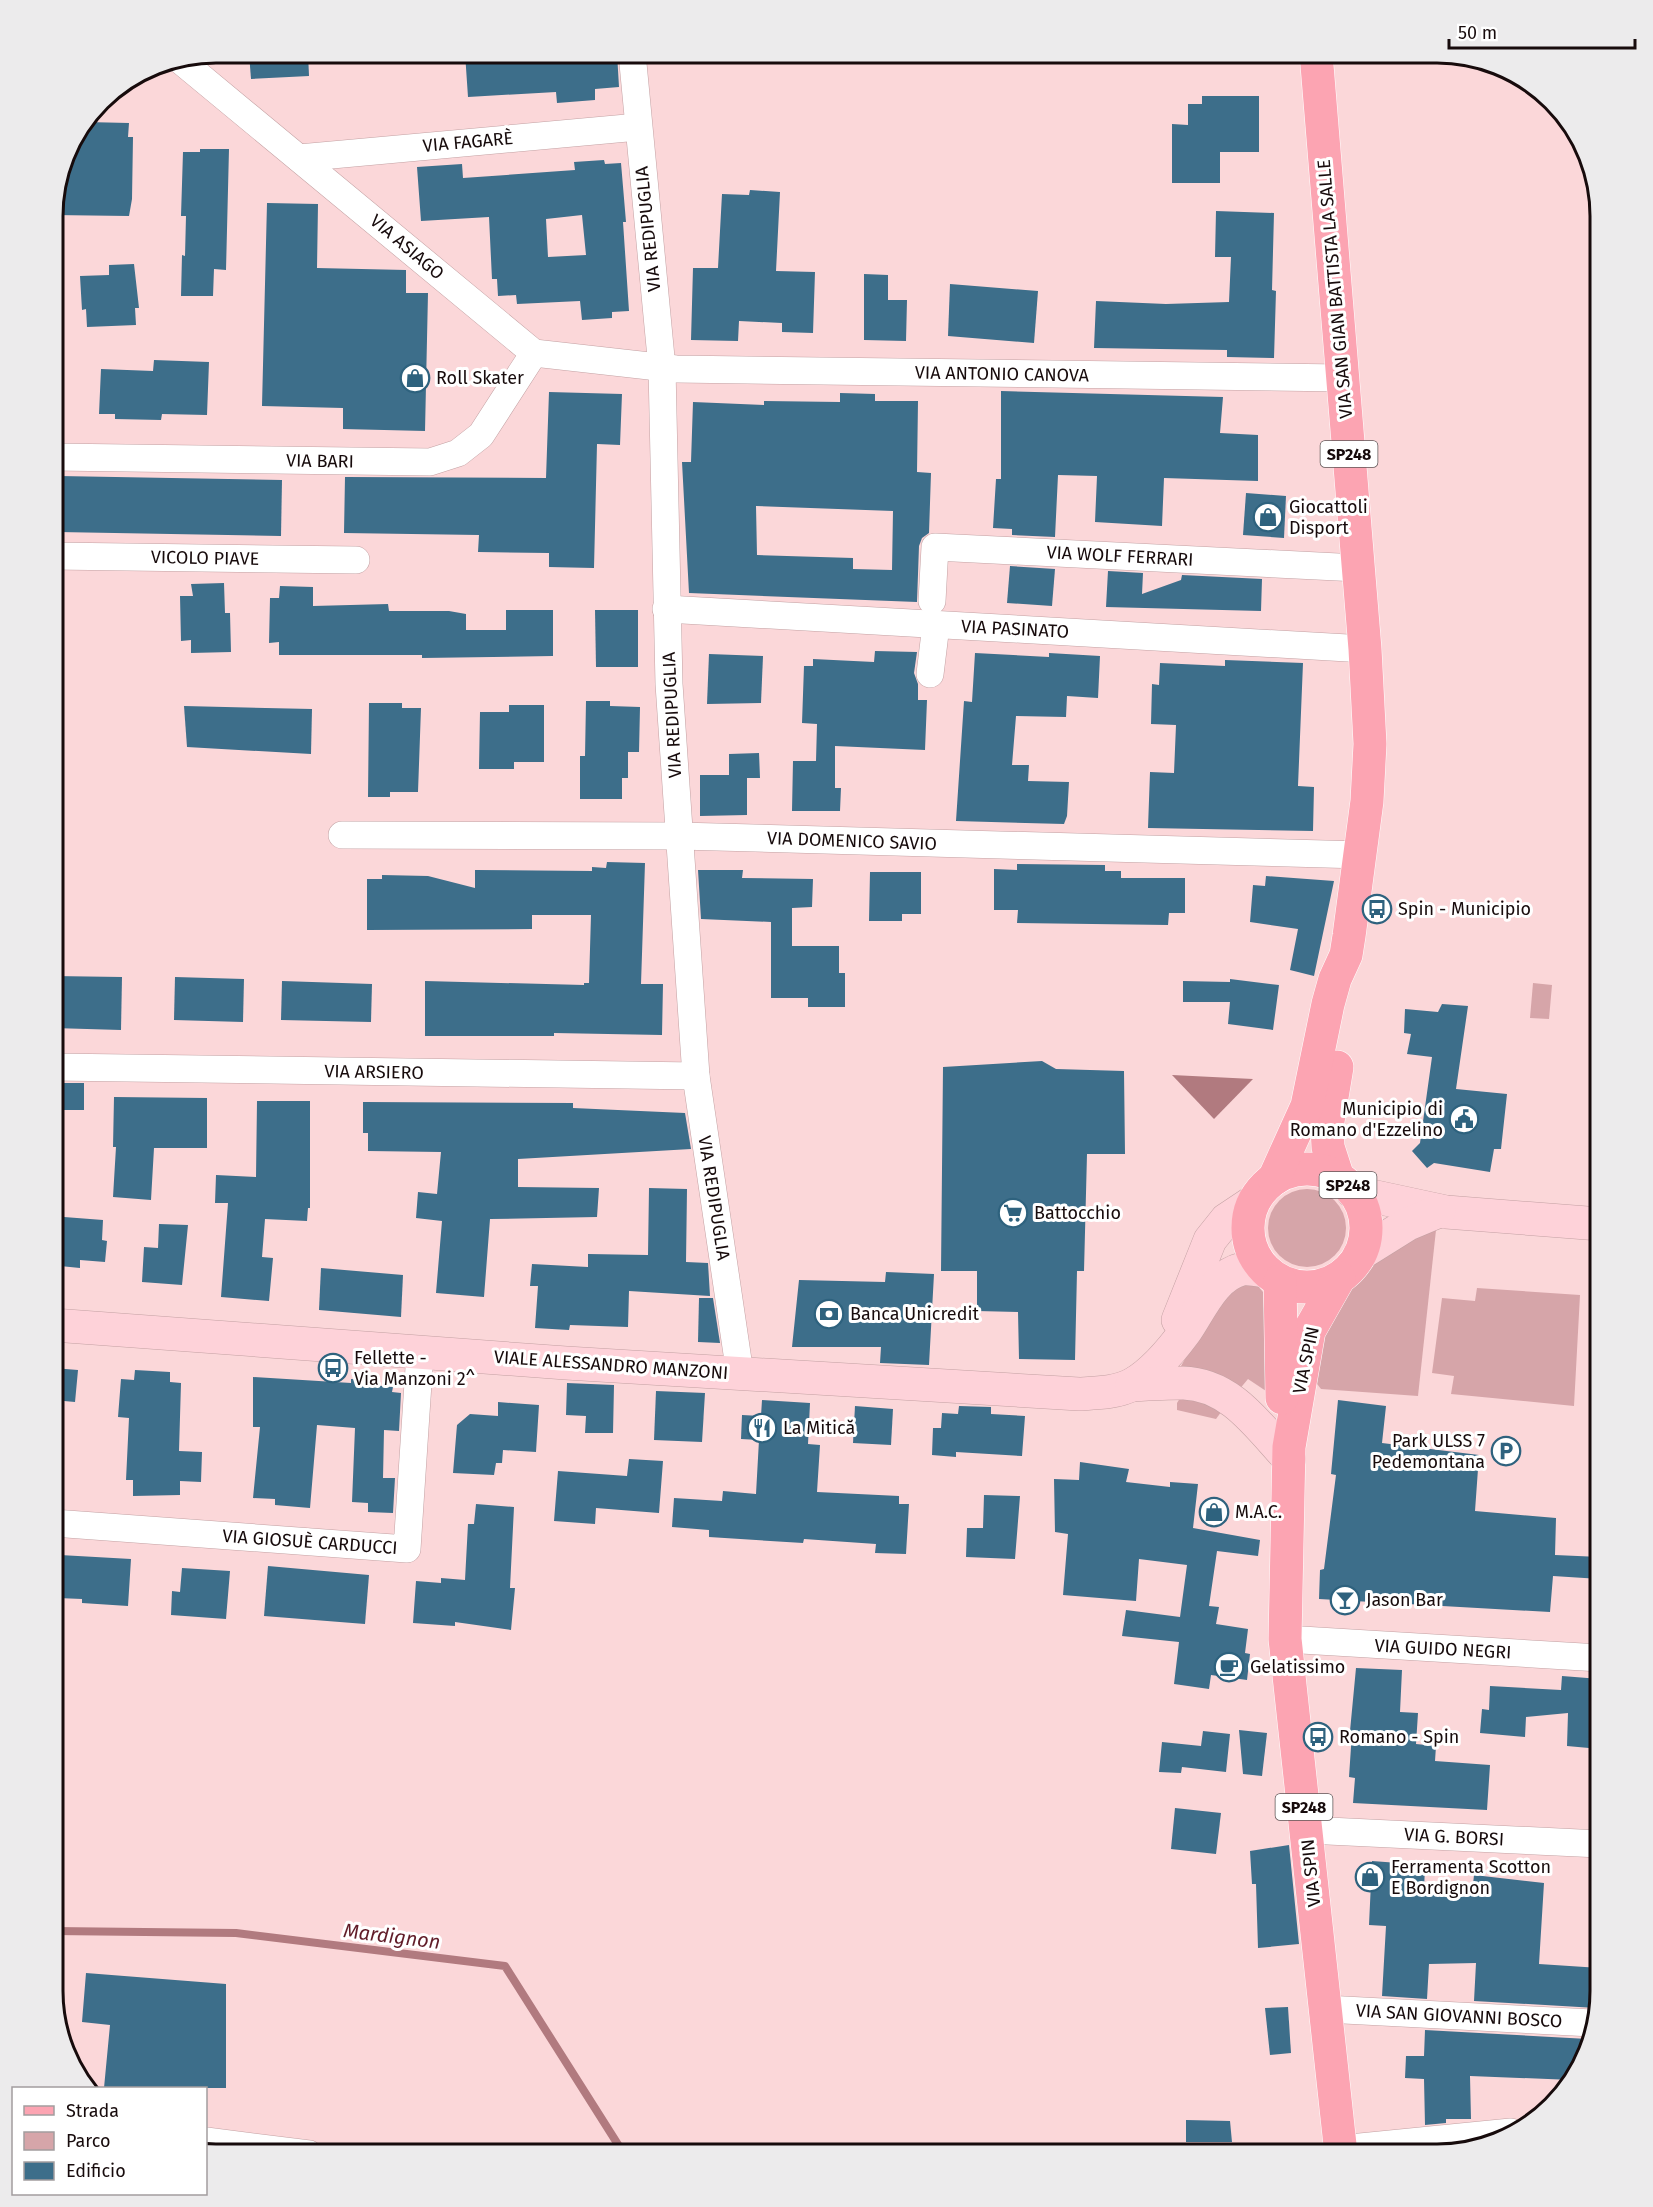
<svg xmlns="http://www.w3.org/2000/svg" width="1653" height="2207" viewBox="0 0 1653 2207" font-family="'Fira Sans',sans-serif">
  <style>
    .green { fill: #d6a5a9 }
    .water { fill: #b17a7f }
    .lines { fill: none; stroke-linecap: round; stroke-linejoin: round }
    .stream { stroke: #b17a7f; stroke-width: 8 }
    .building { fill: #3d6e8a; fill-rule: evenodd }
    .minor-casing { stroke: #c3a1a3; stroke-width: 28 }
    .secondary-casing { stroke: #c3a1a3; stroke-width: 34 }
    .primary-casing { stroke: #fff; stroke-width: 34 }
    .minor { stroke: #fff; stroke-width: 27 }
    .secondary { stroke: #fed2d9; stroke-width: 33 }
    .primary { stroke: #fca4b2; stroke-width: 33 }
    .labels { text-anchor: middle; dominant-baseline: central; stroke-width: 6; stroke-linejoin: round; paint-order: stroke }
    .shield { fill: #fff; stroke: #5d5455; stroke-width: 1.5 }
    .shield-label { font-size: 16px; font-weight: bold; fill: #170b0c }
    .street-label { font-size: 18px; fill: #170b0c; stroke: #fff }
    .poi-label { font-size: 18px; fill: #170b0c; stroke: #fff; text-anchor: start }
    .water-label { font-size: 20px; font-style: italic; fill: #611d29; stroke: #fff }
    .rim { fill: none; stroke: #170b0c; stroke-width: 3 }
  </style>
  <rect width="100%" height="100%" fill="#fbd7d9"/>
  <g class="green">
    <path d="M1533 983 1552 985 1549 1019 1530 1018Z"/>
    <circle cx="1307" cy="1228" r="39"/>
    <path d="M1436 1230 1418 1396 1321 1389 1311 1376 1320 1335 1350 1290 1384 1255 1406 1239Z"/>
    <path d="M1238 1285H1257L1263 1292 1269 1393 1248 1379 1238 1391 1177 1373 1209 1317Z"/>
    <path d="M1477 1288 1580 1295 1574 1406 1451 1394 1454 1376 1432 1373 1442 1298 1475 1301Z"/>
    <path d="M1182 1395 1224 1408 1216 1419 1177 1410V1403Z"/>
  </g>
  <path class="water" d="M1172 1075 1253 1079 1214 1119Z"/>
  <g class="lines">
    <path class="stream" d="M53 1931 236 1933 505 1966 624 2154"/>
  </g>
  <g class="building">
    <path d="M249 53H308L309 76 251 79Z"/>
    <path d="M465 53H617L619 87 595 89V100L557 103 556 92 468 97Z"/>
    <path d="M1202 96H1259V152H1220V183H1172V124L1188 125V104H1202Z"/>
    <path d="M86 122 129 123 128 137H133L132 199 129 216 53 215V205L69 144Z"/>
    <path d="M200 149H229L226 270 214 269 213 296H181L182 255 185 256 186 216H181L183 152H200Z"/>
    <path d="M604 160 605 164 621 163 626 222H623L629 311 612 312V318L582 320 580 301 517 304 516 295 498 296 497 279H492L489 217 421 221 417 167 462 164 463 178 575 170 574 162ZM582 215 586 255 548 257 546 219Z"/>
    <path d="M750 190 780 192 776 271 815 272 813 333 782 332V323L739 321 738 341 691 340 693 268H718L722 194 749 195Z"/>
    <path d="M267 203 318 204 317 268 406 270V293H428L425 431 343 429V408L262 406Z"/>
    <path d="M1216 211 1274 213 1272 290 1276 291 1274 358 1227 357V350L1094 348 1096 301 1166 304 1229 302 1231 257H1215Z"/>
    <path d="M134 264 139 308H135L136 325 87 327 86 309 82 310 80 276 109 275V265Z"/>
    <path d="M864 274 888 275V300H907L906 341 864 340Z"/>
    <path d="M950 284 1038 291 1034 343 948 336Z"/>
    <path d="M154 360 209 362 207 415 162 414 161 420 115 419V414H99L101 369 153 371Z"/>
    <path d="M1001 391 1223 397 1220 433 1258 435V481L1164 478 1162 526 1095 522 1097 476 1058 475 1055 537 1012 535V529L993 528 996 479H1001Z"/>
    <path d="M549 392 622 394 620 445 597 444 594 568 549 567V553L478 552 479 535 344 533 345 477 546 478Z"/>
    <path d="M840 393 875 394V401H918L917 472 931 473 929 533 922 538 919 546 917 602 689 593 682 462H691L693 402 764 405V401L840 402ZM756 506 893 511 892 570 853 569V558L757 555Z"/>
    <path d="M59 476 282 480 281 536 58 532Z"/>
    <path d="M1246 493 1286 496 1284 538 1243 535Z"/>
    <path d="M1010 566 1055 569 1052 606 1007 603Z"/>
    <path d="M1108 571 1143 573 1142 594 1181 580 1182 575 1262 579 1261 611 1106 607Z"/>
    <path d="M224 583 225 613H230L231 652 191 653V640L181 641 180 596H193L191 584Z"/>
    <path d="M280 586 313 587V606L388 604 389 611H449L466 614V630H506V610H553V656L422 658V655H279V642L269 643 270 598H279Z"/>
    <path d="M595 610H638V667H596Z"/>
    <path d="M875 651 917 652 914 673 918 684V700H927L925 750 835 746V788H841L840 811H792L793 761H816L817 724 802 723 804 666H813V659L874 662Z"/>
    <path d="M975 653 1049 657V653L1100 656 1098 698 1067 696 1066 717 1016 716 1012 765H1029L1028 781 1069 782 1067 816 1064 824 956 821 964 701 972 702Z"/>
    <path d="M709 654 763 656 761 703 707 704Z"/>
    <path d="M1225 660 1303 663 1298 786 1314 787 1313 831 1148 828 1150 772 1174 773 1176 725 1151 724 1152 684 1159 685 1160 663 1225 666Z"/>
    <path d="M586 701H610V706L640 707 639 752H628V778H622V799H580V756H585Z"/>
    <path d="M369 703H402V708H421L418 792H390V797H368Z"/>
    <path d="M509 705H544V762H514V769H479L480 712H509Z"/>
    <path d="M184 706 312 709 311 754 187 747Z"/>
    <path d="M759 753 760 778H747V815L700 816V775H729V754Z"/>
    <path d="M607 862 645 863 641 984H663L662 1035 554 1033V1036H425V981L584 985V983H589L591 915H532V929L367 930V879H382V875L428 876 475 888V870L592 871V867L606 868Z"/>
    <path d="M1017 864 1105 865V871H1121V878H1185V913H1169L1168 925 1017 923 1018 910H994V869L1017 870Z"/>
    <path d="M698 870H743L742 878 813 879 812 907 792 908V946H839V973H845V1007H808V998H771V922L701 919Z"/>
    <path d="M870 872H921V914H902V921H869Z"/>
    <path d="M1266 876 1334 881 1314 976 1290 970 1298 929 1250 922 1253 885 1265 886Z"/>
    <path d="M53 976 122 977 121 1030 53 1028Z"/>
    <path d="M175 977 244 979 243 1022 174 1020Z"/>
    <path d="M1230 979 1279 985 1273 1030 1228 1024 1230 1002H1183V981L1230 982Z"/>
    <path d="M282 981 372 984 371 1022 281 1020Z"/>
    <path d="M1442 1004 1468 1006 1456 1089 1507 1094 1501 1149H1494L1490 1172 1434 1163 1427 1168 1412 1151 1420 1143 1432 1057 1407 1054 1411 1034 1404 1033 1405 1009 1438 1012Z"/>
    <path d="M1042 1061 1056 1069 1124 1071 1125 1154H1087L1084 1271H1077L1075 1360 1019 1359 1018 1312 977 1311V1271H941L943 1067Z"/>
    <rect x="53" y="1083" width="31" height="27"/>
    <path d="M114 1097 207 1098V1148H154L151 1200 113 1197 116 1147H113Z"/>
    <path d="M257 1101H310V1208H308L307 1221 265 1219 262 1257 273 1258 269 1301 221 1297 228 1203H215L216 1175 256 1177Z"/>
    <path d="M363 1102 573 1103V1108L685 1113 691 1149 518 1159V1187L599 1188 597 1217 490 1219 484 1297 436 1293 442 1221 416 1218 418 1192 437 1194 441 1152 368 1151V1133H363Z"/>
    <path d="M649 1188 687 1189 686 1262 708 1263 710 1296 629 1291 628 1327 570 1325 569 1330 535 1328 538 1286H530L532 1264 588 1267V1254L648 1255Z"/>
    <path d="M64 1217 103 1220 102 1240 107 1241 105 1262 80 1260V1268L60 1266Z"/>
    <path d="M159 1224 188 1225 182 1285 142 1282 144 1247 158 1248Z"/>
    <path d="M321 1268 403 1275 401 1317 319 1310Z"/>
    <path d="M886 1272 934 1274 929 1365 880 1363 881 1347H792L799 1280 885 1282Z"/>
    <path d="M699 1298H713L720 1343 698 1342Z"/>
    <path d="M53 1368 78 1370 75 1402 53 1400Z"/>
    <path d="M135 1370 170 1372V1382L181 1383 179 1451 202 1452 201 1482 180 1481V1495L133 1496V1480H126L129 1418 118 1417 121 1379 134 1380Z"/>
    <path d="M253 1377 351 1383V1379L373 1380V1385L393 1387 392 1392 401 1393 399 1431 384 1430 383 1478H395L393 1513 368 1512V1503L352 1502 355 1428 317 1425 310 1508 275 1505V1499L253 1498 260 1427H253Z"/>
    <path d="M567 1383 614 1385 613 1433H585L586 1416 566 1415Z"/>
    <path d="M656 1391 705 1393 702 1442 654 1440Z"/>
    <path d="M762 1400 810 1403 808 1444 820 1445 817 1492 899 1496V1504H909L906 1554 875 1553 876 1544 804 1539 803 1543 709 1537V1530L672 1527 674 1498 722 1501 723 1491 756 1494 759 1440 741 1439 742 1415 761 1416Z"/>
    <path d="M1338 1400 1386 1406 1382 1443 1479 1455 1475 1511 1556 1518 1555 1555 1600 1557V1579L1553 1576 1550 1612 1319 1599 1320 1570 1324 1569 1336 1475 1331 1474Z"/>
    <path d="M498 1402 539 1405 536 1452 503 1450 502 1463H496L494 1475 453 1473 457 1425 470 1414 498 1416Z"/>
    <path d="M855 1406 893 1409 891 1445 853 1443Z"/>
    <path d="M959 1406 991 1407V1414L1025 1416 1022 1456 956 1452V1457L932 1455 933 1428H941L942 1413 958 1414Z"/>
    <path d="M629 1459 663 1461 659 1513 596 1508 595 1524 554 1521 558 1471 627 1476Z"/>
    <path d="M1080 1462 1129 1469 1126 1482 1170 1487V1482L1198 1484 1193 1528 1260 1540 1258 1556 1217 1551 1209 1606 1219 1607 1216 1624 1248 1629 1245 1653 1250 1654 1247 1680 1211 1675 1209 1689 1174 1684 1179 1642 1122 1636 1126 1610 1180 1617 1187 1565 1139 1559 1136 1601 1063 1595 1068 1534 1055 1532 1054 1479 1079 1480Z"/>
    <path d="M984 1495 1020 1496 1015 1559 966 1557 967 1528H983Z"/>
    <path d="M476 1504 514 1507 510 1588H515L511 1630 455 1622V1626L413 1623 416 1581 441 1583V1578L465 1580 468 1524H474Z"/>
    <path d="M60 1555 131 1559 128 1606 82 1603V1599L58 1598Z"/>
    <path d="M268 1566 369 1575 365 1624 264 1616Z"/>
    <path d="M182 1568 230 1571 226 1619 171 1615 172 1591 180 1592Z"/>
    <path d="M1356 1668 1402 1670 1400 1712 1418 1713 1416 1744 1436 1746 1435 1761 1490 1765 1487 1810 1353 1803 1355 1778 1349 1777 1352 1732 1350 1731Z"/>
    <path d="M1562 1676 1600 1679V1749L1567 1746 1568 1713 1526 1717 1525 1737 1480 1733 1482 1709 1489 1710 1490 1686 1561 1690Z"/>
    <path d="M1239 1730 1267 1733 1262 1776 1243 1774Z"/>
    <path d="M1203 1731 1230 1734 1226 1772 1182 1767 1181 1773 1159 1772 1162 1742 1201 1746Z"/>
    <path d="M1175 1808 1221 1813 1216 1854 1171 1849Z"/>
    <path d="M1289 1845 1299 1944 1258 1948 1256 1884H1252L1250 1851Z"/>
    <path d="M1372 1861 1425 1865 1424 1892 1472 1894 1474 1875 1544 1883 1539 1964 1600 1968V1992L1596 2008 1474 2001 1476 1963 1429 1964 1427 1999 1382 1996 1386 1926 1369 1925Z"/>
    <path d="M86 1973 226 1984V2088H104L110 2025 82 2022Z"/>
    <path d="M1288 2007 1291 2053 1270 2055 1265 2008Z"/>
    <path d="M1425 2030 1588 2039 1579 2073 1572 2080 1470 2076 1471 2119H1446V2123L1425 2125 1424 2079 1405 2078 1406 2056H1424Z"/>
    <path d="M1186 2120 1230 2121 1232 2142H1186Z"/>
  </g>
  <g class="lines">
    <g class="minor-casing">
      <g id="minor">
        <path d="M632 53 662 368 669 684 696 1076 740 1374"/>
        <path d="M180 60 534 353 676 369 1342 378"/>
        <path d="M299 158 638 127"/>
        <path d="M53 457 430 462 458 453 481 435 534 353"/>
        <path d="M53 556 356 560"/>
        <path d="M932 601 935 547 1358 568"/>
        <path d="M666 609 1365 649"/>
        <path d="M930 674 936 625"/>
        <path d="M342 835 679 836 1362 855"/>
        <path d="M53 1067 696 1076"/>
        <path d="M53 1523 407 1549 420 1353"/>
        <path d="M1285 1639 1600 1658"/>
        <path d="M1307 1830 1600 1844"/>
        <path d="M1325 2009 1592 2023"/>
        <path d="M206 2141 309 2154"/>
        <path d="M1340 2149 1511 2132"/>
      </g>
    </g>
    <g class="secondary-casing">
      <g id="secondary">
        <path d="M1353 1192 1446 1212 1600 1224"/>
        <path d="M1360 1254 1408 1224 1439 1211"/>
        <path d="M1178 1320 1210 1240 1226 1220 1253 1202"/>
        <path d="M53 1325 566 1363 1079 1394C1096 1393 1117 1393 1133 1384 1152 1373 1171 1351 1185 1332 1200 1311 1213 1276 1242 1269 1249 1268 1259 1270 1265 1271"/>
        <path d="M1132 1385C1149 1384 1166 1383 1183 1383 1231 1384 1259 1427 1289 1459"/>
      </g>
    </g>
    <g class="primary-casing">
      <g id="primary">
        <path d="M1337 1067 1327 1127 1328 1147 1338 1178"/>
        <circle cx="1307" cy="1228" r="59"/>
        <path d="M1274 1179 1307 1106 1328 1004 1335 979 1346 955 1349 936 1367 801 1370 744 1365 649 1316 53"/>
        <path d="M1339 1278 1309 1331 1289 1447 1285 1639 1341 2154"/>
        <path d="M1280 1281 1282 1398"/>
      </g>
    </g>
    <use href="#minor" class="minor"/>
    <use href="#secondary" class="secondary"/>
    <use href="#primary" class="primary"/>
  </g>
  <defs>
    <g id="shop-ring" transform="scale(1.5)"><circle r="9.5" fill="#fff" stroke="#2e627e" stroke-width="1.5"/><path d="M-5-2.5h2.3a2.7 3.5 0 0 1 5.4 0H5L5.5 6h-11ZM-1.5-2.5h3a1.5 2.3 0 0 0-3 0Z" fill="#2e627e"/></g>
    <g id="bus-ring" transform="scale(1.5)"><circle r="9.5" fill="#fff" stroke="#2e627e" stroke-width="1.5"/><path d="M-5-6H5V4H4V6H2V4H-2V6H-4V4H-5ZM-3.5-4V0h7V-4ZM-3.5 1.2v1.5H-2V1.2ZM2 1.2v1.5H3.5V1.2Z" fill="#2e627e"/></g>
    <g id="civic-ring" transform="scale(1.5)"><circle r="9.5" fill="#fff" stroke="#2e627e" stroke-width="1.5"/><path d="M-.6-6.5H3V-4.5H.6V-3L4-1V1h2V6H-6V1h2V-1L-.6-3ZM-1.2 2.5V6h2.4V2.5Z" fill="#2e627e"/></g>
    <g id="supermarket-ring" transform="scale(1.5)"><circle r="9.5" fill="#fff" stroke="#2e627e" stroke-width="1.5"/><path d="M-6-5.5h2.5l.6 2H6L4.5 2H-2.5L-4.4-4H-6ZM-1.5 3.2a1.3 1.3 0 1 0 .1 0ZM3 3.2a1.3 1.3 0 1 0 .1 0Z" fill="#2e627e"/></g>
    <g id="bank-ring" transform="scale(1.5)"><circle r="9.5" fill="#fff" stroke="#2e627e" stroke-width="1.5"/><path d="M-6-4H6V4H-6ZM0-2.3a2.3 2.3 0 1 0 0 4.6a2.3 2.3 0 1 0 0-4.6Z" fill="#2e627e"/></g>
    <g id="restaurant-ring" transform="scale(1.5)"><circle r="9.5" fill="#fff" stroke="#2e627e" stroke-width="1.5"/><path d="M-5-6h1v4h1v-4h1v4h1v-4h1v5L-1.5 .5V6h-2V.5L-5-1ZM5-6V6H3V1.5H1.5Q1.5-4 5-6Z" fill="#2e627e"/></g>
    <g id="parking-ring" transform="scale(1.5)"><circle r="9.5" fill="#fff" stroke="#2e627e" stroke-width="1.5"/><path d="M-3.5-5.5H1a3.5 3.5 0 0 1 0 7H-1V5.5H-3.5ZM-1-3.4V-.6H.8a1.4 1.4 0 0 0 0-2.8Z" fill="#2e627e"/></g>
    <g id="bar-ring" transform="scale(1.5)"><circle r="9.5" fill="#fff" stroke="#2e627e" stroke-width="1.5"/><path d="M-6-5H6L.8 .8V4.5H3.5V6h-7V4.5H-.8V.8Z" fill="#2e627e"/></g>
    <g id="cafe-ring" transform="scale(1.5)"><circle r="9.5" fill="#fff" stroke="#2e627e" stroke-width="1.5"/><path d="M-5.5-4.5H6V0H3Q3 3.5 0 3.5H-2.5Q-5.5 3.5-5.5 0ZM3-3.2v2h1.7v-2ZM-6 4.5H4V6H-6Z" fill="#2e627e"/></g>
  </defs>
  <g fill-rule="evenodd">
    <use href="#shop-ring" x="415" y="378"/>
    <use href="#shop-ring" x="1268" y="517"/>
    <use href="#bus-ring" x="1377" y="909"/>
    <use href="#civic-ring" x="1464" y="1119"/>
    <use href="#supermarket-ring" x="1013" y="1213"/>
    <use href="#bank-ring" x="829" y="1314"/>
    <use href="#bus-ring" x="333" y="1368"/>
    <use href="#restaurant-ring" x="762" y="1428"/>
    <use href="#parking-ring" x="1506" y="1451"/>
    <use href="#shop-ring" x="1214" y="1512"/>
    <use href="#bar-ring" x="1345" y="1600"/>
    <use href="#cafe-ring" x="1229" y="1667"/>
    <use href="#bus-ring" x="1318" y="1737"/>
    <use href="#shop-ring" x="1370" y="1877"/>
  </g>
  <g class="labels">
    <g class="shield">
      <rect x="1320.5" y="441" width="57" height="26" rx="4.5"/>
      <rect x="1319.5" y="1172" width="57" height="26" rx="4.5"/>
      <rect x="1275.5" y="1794" width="57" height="26" rx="4.5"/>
    </g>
    <g class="shield-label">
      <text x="1349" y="454">SP248</text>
      <text x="1348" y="1185">SP248</text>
      <text x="1304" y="1807">SP248</text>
    </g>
    <g class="street-label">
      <text transform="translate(468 142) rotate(-5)">VIA FAGARÈ</text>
      <text transform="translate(648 229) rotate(-96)">VIA REDIPUGLIA</text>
      <text transform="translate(407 247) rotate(40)">VIA ASIAGO</text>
      <text transform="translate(1335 289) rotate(-95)">VIA SAN GIAN BATTISTA LA SALLE</text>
      <text transform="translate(1002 374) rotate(1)">VIA ANTONIO CANOVA</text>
      <text transform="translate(320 461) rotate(1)">VIA BARI</text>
      <text transform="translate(1120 556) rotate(3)">VIA WOLF FERRARI</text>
      <text transform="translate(205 558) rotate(1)">VICOLO PIAVE</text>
      <text transform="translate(1015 629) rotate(3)">VIA PASINATO</text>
      <text transform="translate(672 715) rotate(-93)">VIA REDIPUGLIA</text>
      <text transform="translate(852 841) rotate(2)">VIA DOMENICO SAVIO</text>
      <text transform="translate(374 1072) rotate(1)">VIA ARSIERO</text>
      <text transform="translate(714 1198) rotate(81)">VIA REDIPUGLIA</text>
      <text transform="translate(1306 1360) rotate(-78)">VIA SPIN</text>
      <text transform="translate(611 1365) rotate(4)">VIALE ALESSANDRO MANZONI</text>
      <text transform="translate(310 1542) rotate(4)">VIA GIOSUÈ CARDUCCI</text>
      <text transform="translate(1443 1649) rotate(3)">VIA GUIDO NEGRI</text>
      <text transform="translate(1454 1837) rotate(3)">VIA G. BORSI</text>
      <text transform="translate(1311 1873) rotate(-96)">VIA SPIN</text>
      <text transform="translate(1459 2016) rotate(3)">VIA SAN GIOVANNI BOSCO</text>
    </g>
    <g class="poi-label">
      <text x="436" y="378">Roll Skater</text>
      <text x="1289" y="507">Giocattoli<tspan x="1289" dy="21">Disport</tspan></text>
      <text x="1398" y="909">Spin - Municipio</text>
      <text x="1443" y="1109" text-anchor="end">Municipio di<tspan x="1443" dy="21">Romano d'Ezzelino</tspan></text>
      <text x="1034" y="1213">Battocchio</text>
      <text x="850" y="1314">Banca Unicredit</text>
      <text x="354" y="1358">Fellette -<tspan x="354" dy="21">Via Manzoni 2^</tspan></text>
      <text x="783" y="1428">La Mitică</text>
      <text x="1485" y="1441" text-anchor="end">Park ULSS 7<tspan x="1485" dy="21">Pedemontana</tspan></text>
      <text x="1235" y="1512">M.A.C.</text>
      <text x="1366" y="1600">Jason Bar</text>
      <text x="1250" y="1667">Gelatissimo</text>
      <text x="1339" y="1737">Romano - Spin</text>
      <text x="1391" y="1867">Ferramenta Scotton<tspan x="1391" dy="21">E Bordignon</tspan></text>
    </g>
    <g class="water-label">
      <text transform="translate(392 1936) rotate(7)">Mardignon</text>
    </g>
  </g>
  <path d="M0 0H1653V2207H0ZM216 63H1437A153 153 0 0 1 1590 216V1991A153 153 0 0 1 1437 2144H216A153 153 0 0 1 63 1991V216A153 153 0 0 1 216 63Z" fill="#ecebec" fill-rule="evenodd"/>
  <path class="rim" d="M216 63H1437A153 153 0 0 1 1590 216V1991A153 153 0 0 1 1437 2144H216A153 153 0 0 1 63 1991V216A153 153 0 0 1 216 63Z"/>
  <rect x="12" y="2087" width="195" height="108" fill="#ffffff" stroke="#a29d9e" stroke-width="1.5"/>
  <rect x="24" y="2106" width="30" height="9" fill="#fca4b2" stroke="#a29d9e" stroke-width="1.5"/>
  <text x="66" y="2117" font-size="18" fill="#170b0c">Strada</text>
  <rect x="24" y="2132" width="30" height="18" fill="#d6a5a9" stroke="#a29d9e" stroke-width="1.5"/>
  <text x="66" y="2147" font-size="18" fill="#170b0c">Parco</text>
  <rect x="24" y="2162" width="30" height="18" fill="#3d6e8a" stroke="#a29d9e" stroke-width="1.5"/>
  <text x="66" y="2177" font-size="18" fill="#170b0c">Edificio</text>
  <path d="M1449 39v9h186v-9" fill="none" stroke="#170b0c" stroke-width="3"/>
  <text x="1458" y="39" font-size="18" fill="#170b0c" stroke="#ffffff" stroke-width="4.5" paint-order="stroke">50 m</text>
</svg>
